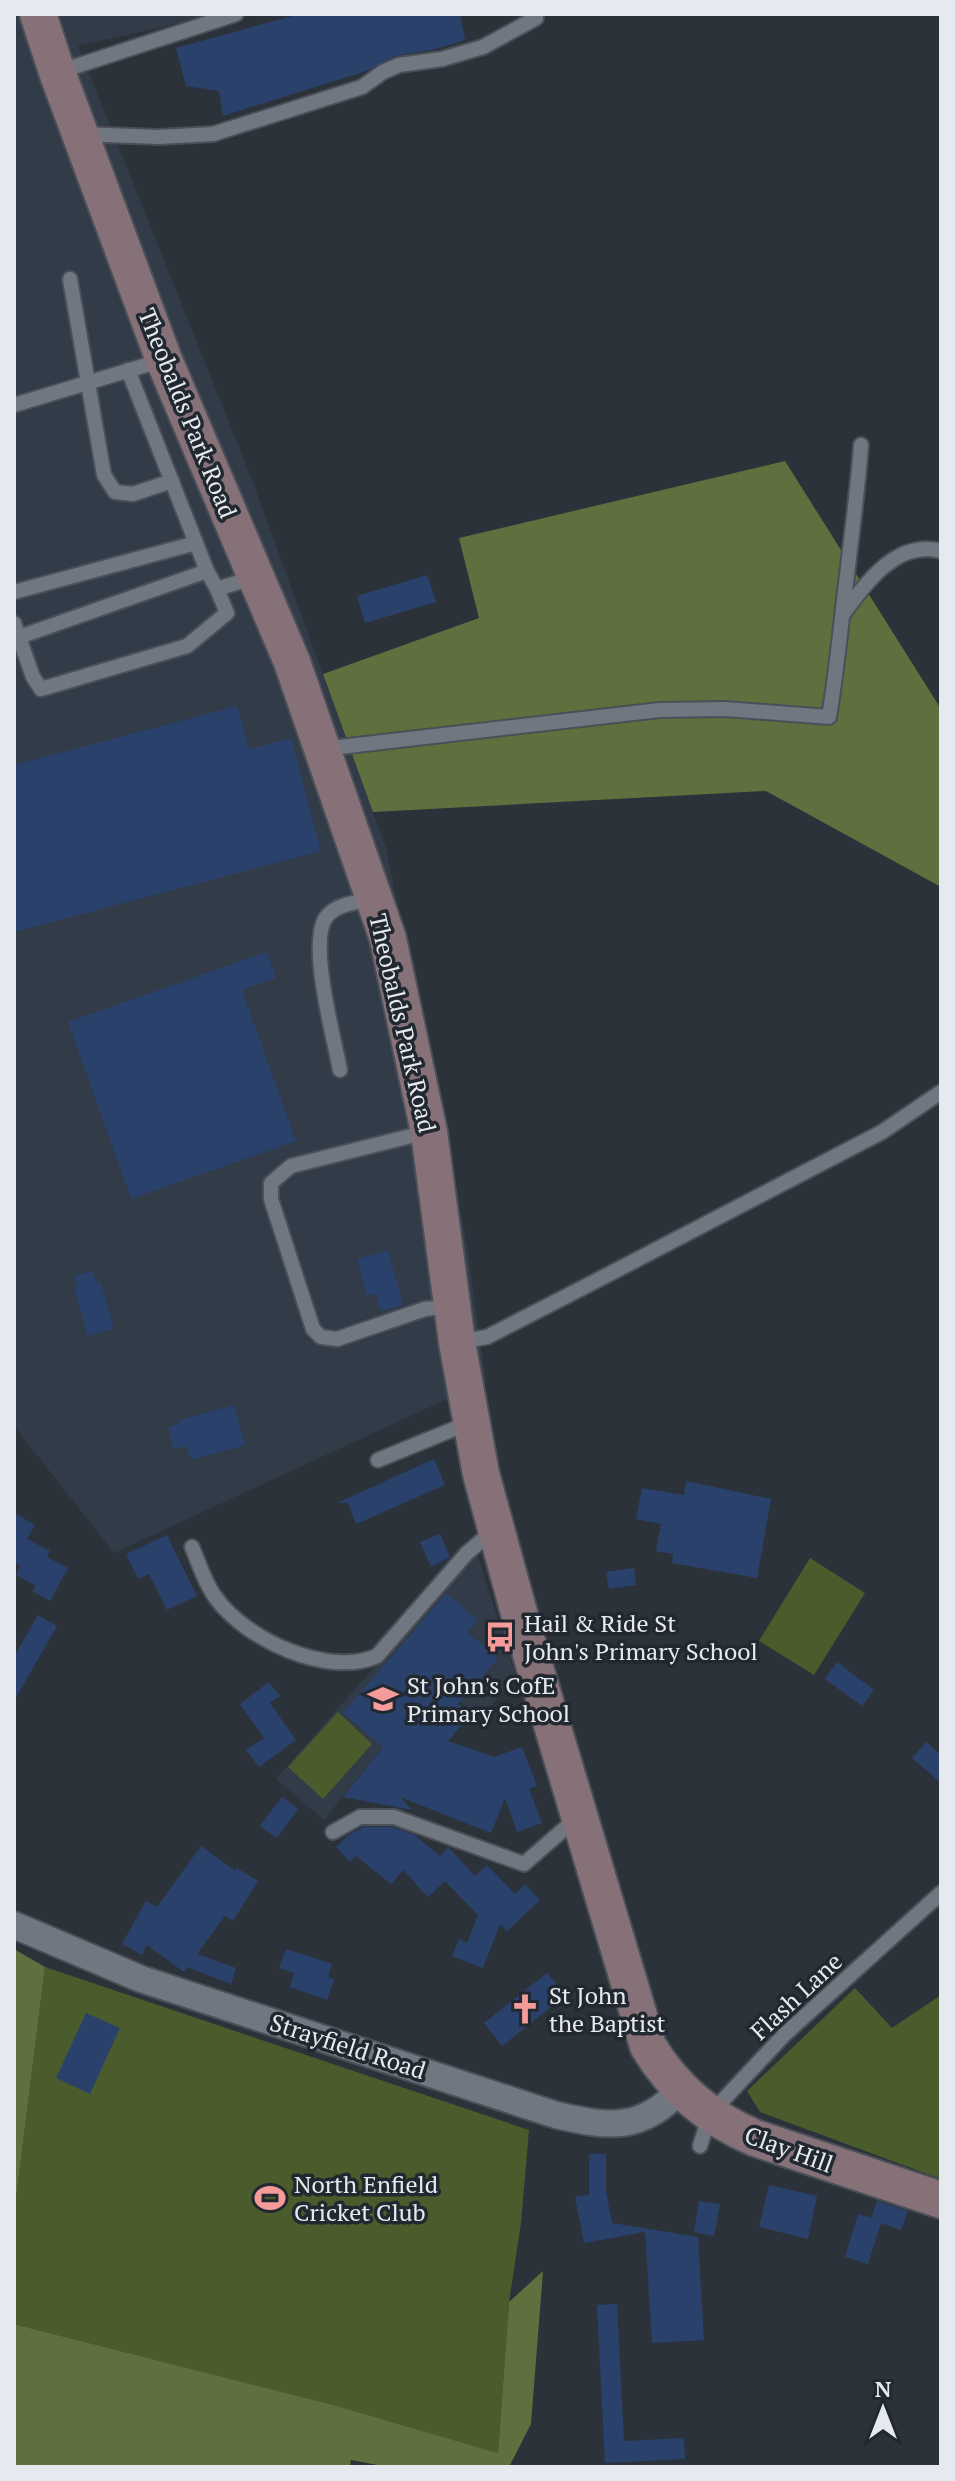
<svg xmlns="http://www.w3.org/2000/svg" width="955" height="2481" viewBox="0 0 955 2481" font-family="'PT Serif',serif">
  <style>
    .built { fill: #323b48 }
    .green { fill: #4b5c2c }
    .forest { fill: #5e703d }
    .building { fill: #2a426b }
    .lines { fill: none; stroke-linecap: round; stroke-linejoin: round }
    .lane-casing { stroke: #4b4f57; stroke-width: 18 }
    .street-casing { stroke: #4b4f57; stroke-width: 30 }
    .secondary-casing { stroke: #4b4f57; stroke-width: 40 }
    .lane { stroke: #707781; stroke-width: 14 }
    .street { stroke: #707781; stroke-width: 26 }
    .secondary { stroke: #877178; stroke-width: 36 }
    .labels { text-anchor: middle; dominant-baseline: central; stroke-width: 7; stroke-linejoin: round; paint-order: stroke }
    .street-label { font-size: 24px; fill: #e6eaf0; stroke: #222830 }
    .poi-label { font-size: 24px; fill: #e6eaf0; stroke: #222830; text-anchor: start }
  </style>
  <rect width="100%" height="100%" fill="#2c323a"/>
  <g class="built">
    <path d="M14 14H220L78 46 254 485 386 848 467 1245 486 1381 114 1553 14 1426Z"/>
    <path d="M476 1551 516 1676 480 1718 435 1681 324 1820 276 1779Z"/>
  </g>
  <g class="green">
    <path d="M810 1558 865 1593 814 1675 759 1641Z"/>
    <path d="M338 1712 372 1744 323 1799 288 1767Z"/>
    <path d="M45 1967 529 2130 521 2223 509 2302 498 2453 332 2405 14 2324V2215Z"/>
    <path d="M855 1988 892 2028 941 1995V2179L760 2112 747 2091Z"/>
  </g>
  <g class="forest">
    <path d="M785 461 941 709V887L766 791 373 812 323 674 479 618 459 538Z"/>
    <path d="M14 1949 45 1967 14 2215Z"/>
    <path d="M543 2271 531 2424 509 2467H388L351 2460 350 2467H14V2324L333 2405 498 2453 509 2302Z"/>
  </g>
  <g class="building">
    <path d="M300 14H460L465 40 432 50 395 56 369 70 223 116 219 91 186 86 176 48Z"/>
    <path d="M427 575 436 602 365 623 357 596Z"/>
    <path d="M237 706 249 749 291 738 321 851 14 932V765Z"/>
    <path d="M267 952 276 978 242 990 296 1141 131 1199 68 1022Z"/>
    <path d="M388 1250 403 1305 381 1311 376 1293 367 1296 357 1259Z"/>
    <path d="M93 1271 96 1282 100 1281 114 1328 88 1336 74 1289 78 1288 74 1276Z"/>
    <path d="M234 1405 245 1445 191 1460 187 1446 174 1449 168 1427 181 1423 180 1420Z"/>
    <path d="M434 1459 445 1485 356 1524 348 1503H337Z"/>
    <path d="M686 1481 771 1499 757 1578 672 1563 673 1554 656 1551 661 1524 636 1519 642 1488 684 1495Z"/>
    <path d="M14 1513 35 1525 27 1539 50 1551 47 1557 68 1568 50 1601 32 1591 36 1586 16 1575 20 1566 14 1562Z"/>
    <path d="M440 1534 450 1557 431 1567 420 1542Z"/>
    <path d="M167 1535 197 1596 167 1610 149 1574 138 1579 126 1554Z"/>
    <path d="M634 1568 636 1585 609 1589 606 1572Z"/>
    <path d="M446 1593 478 1620 467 1632 498 1658 458 1704 471 1714 448 1741 494 1757 522 1747 537 1786 529 1789 542 1823 517 1832 505 1798 491 1833 400 1797 412 1810 343 1797 383 1747 343 1713Z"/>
    <path d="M38 1615 57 1626 14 1701V1657Z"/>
    <path d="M837 1662 874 1690 862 1706 825 1679Z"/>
    <path d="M269 1682 280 1696 270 1703 296 1740 259 1767 246 1750 264 1738 240 1704Z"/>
    <path d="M926 1742 941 1755V1783L912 1758Z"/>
    <path d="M282 1797 298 1809 277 1838 260 1826Z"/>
    <path d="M363 1827H392L415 1835 440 1856 448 1847 475 1876 487 1865 515 1894 525 1884 540 1900 507 1931 500 1924 483 1968 452 1956 459 1939 467 1943 478 1915 445 1881 428 1897 403 1870 391 1884 356 1856 350 1862 336 1847 349 1835Z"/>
    <path d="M201 1846 235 1871 237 1868 258 1881 233 1921 225 1916 197 1954 236 1968 231 1984 187 1967 184 1972 147 1945 142 1955 122 1944 146 1901 157 1907Z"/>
    <path d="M286 1949 332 1964 328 1977 334 1979 327 2000 290 1987 294 1973 279 1968Z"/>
    <path d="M547 1973 566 1995 502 2046 484 2023Z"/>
    <path d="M86 2013 120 2028 90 2094 56 2078Z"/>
    <path d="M589 2154H606V2191L612 2223 698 2237 704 2340 652 2343 645 2232 584 2243 575 2197 589 2195Z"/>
    <path d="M769 2185 817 2196 808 2239 759 2227Z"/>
    <path d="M699 2201 720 2204 714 2236 694 2232Z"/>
    <path d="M877 2201 908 2211 901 2230 881 2223 868 2264 845 2257 858 2214 871 2218Z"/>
    <path d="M617 2304 624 2441 684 2438 685 2459 605 2463 597 2305Z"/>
  </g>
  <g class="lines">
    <g class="lane-casing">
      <g id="lane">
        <path d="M58 72 236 14"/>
        <path d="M80 134 159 137 213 134 362 87 383 72 399 65 442 59 483 47 536 18"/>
        <path d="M70 279 104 475 115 492 133 494 172 481"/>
        <path d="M128 370 207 571 217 589 255 577"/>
        <path d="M14 405 163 360"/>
        <path d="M14 592 196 543"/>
        <path d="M844 613C866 582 898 539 941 551"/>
        <path d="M14 623 33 677 41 689 187 646 227 613 217 589"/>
        <path d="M19 637 207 571"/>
        <path d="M322 749 660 710 725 709 829 717C837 669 841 622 847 575 852 531 858 488 861 445"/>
        <path d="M340 1070C334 1038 307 940 327 916 338 903 359 902 374 900"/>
        <path d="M427 1132 291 1166 271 1183V1199L313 1329 321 1337 337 1339 425 1309 453 1306"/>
        <path d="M458 1342 487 1337 590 1284 882 1132 941 1092"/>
        <path d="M378 1460 471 1422"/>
        <path d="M192 1547C199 1563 205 1584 216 1598 245 1639 328 1678 377 1656L467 1553 494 1530"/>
        <path d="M333 1832 360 1817H394L524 1864 579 1816"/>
        <path d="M700 2146 710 2114 785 2034 941 1893"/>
      </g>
    </g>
    <g class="street-casing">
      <path id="street" d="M14 1925 141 1979 556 2115C608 2127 641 2132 680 2090"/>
    </g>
    <g class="secondary-casing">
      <path id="secondary" d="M38 14 57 72 164 360 292 662 388 939 429 1132 457 1342 481 1474 524 1631 648 2046C674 2089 708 2118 755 2138L941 2200"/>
    </g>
    <use href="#lane" class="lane"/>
    <use href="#street" class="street"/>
    <use href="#secondary" class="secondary"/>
  </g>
  <defs>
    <g id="bus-bare" transform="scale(2.4)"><path d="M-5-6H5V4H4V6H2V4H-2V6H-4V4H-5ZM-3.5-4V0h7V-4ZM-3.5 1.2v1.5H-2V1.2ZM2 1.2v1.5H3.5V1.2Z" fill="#f59b9a" stroke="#222830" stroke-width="2.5" paint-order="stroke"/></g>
    <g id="school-bare" transform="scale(2.4)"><path d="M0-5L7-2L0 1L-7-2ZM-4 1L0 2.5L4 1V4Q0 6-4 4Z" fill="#f59b9a" stroke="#222830" stroke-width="2.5" paint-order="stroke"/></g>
    <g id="church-bare" transform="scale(2.4)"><path d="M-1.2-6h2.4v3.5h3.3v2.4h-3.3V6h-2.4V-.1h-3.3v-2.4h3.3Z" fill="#f59b9a" stroke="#222830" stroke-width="2.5" paint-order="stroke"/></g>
    <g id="stadium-bare" transform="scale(2.4)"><path d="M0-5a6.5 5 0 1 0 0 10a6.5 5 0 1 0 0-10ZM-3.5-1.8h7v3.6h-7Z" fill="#f59b9a" stroke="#222830" stroke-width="2.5" paint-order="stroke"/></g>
  </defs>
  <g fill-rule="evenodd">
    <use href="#bus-bare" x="500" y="1637"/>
    <use href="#school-bare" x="383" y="1699"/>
    <use href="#church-bare" x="525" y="2009"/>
    <use href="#stadium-bare" x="270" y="2198"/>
  </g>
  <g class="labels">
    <g class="street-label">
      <text transform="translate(188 413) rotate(68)">Theobalds Park Road</text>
      <text transform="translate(403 1023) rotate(77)">Theobalds Park Road</text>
      <text transform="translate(796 1996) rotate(-43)">Flash Lane</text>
      <text transform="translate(348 2046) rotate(18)">Strayfield Road</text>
      <text transform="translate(789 2149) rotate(20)">Clay Hill</text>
    </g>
    <g class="poi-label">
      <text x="524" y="1623">Hail &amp; Ride St<tspan x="524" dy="28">John's Primary School</tspan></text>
      <text x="407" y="1685">St John's CofE<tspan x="407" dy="28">Primary School</tspan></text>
      <text x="549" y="1995">St John<tspan x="549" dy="28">the Baptist</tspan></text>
      <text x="294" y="2184">North Enfield<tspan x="294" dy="28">Cricket Club</tspan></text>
    </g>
  </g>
  <rect width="955" height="2481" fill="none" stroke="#e6eaf0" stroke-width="32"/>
  <g transform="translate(883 2409)" stroke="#222830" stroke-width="6" paint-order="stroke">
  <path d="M0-6L14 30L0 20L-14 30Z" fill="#e6eaf0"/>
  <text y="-12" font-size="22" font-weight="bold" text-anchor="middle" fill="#e6eaf0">N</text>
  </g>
</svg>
